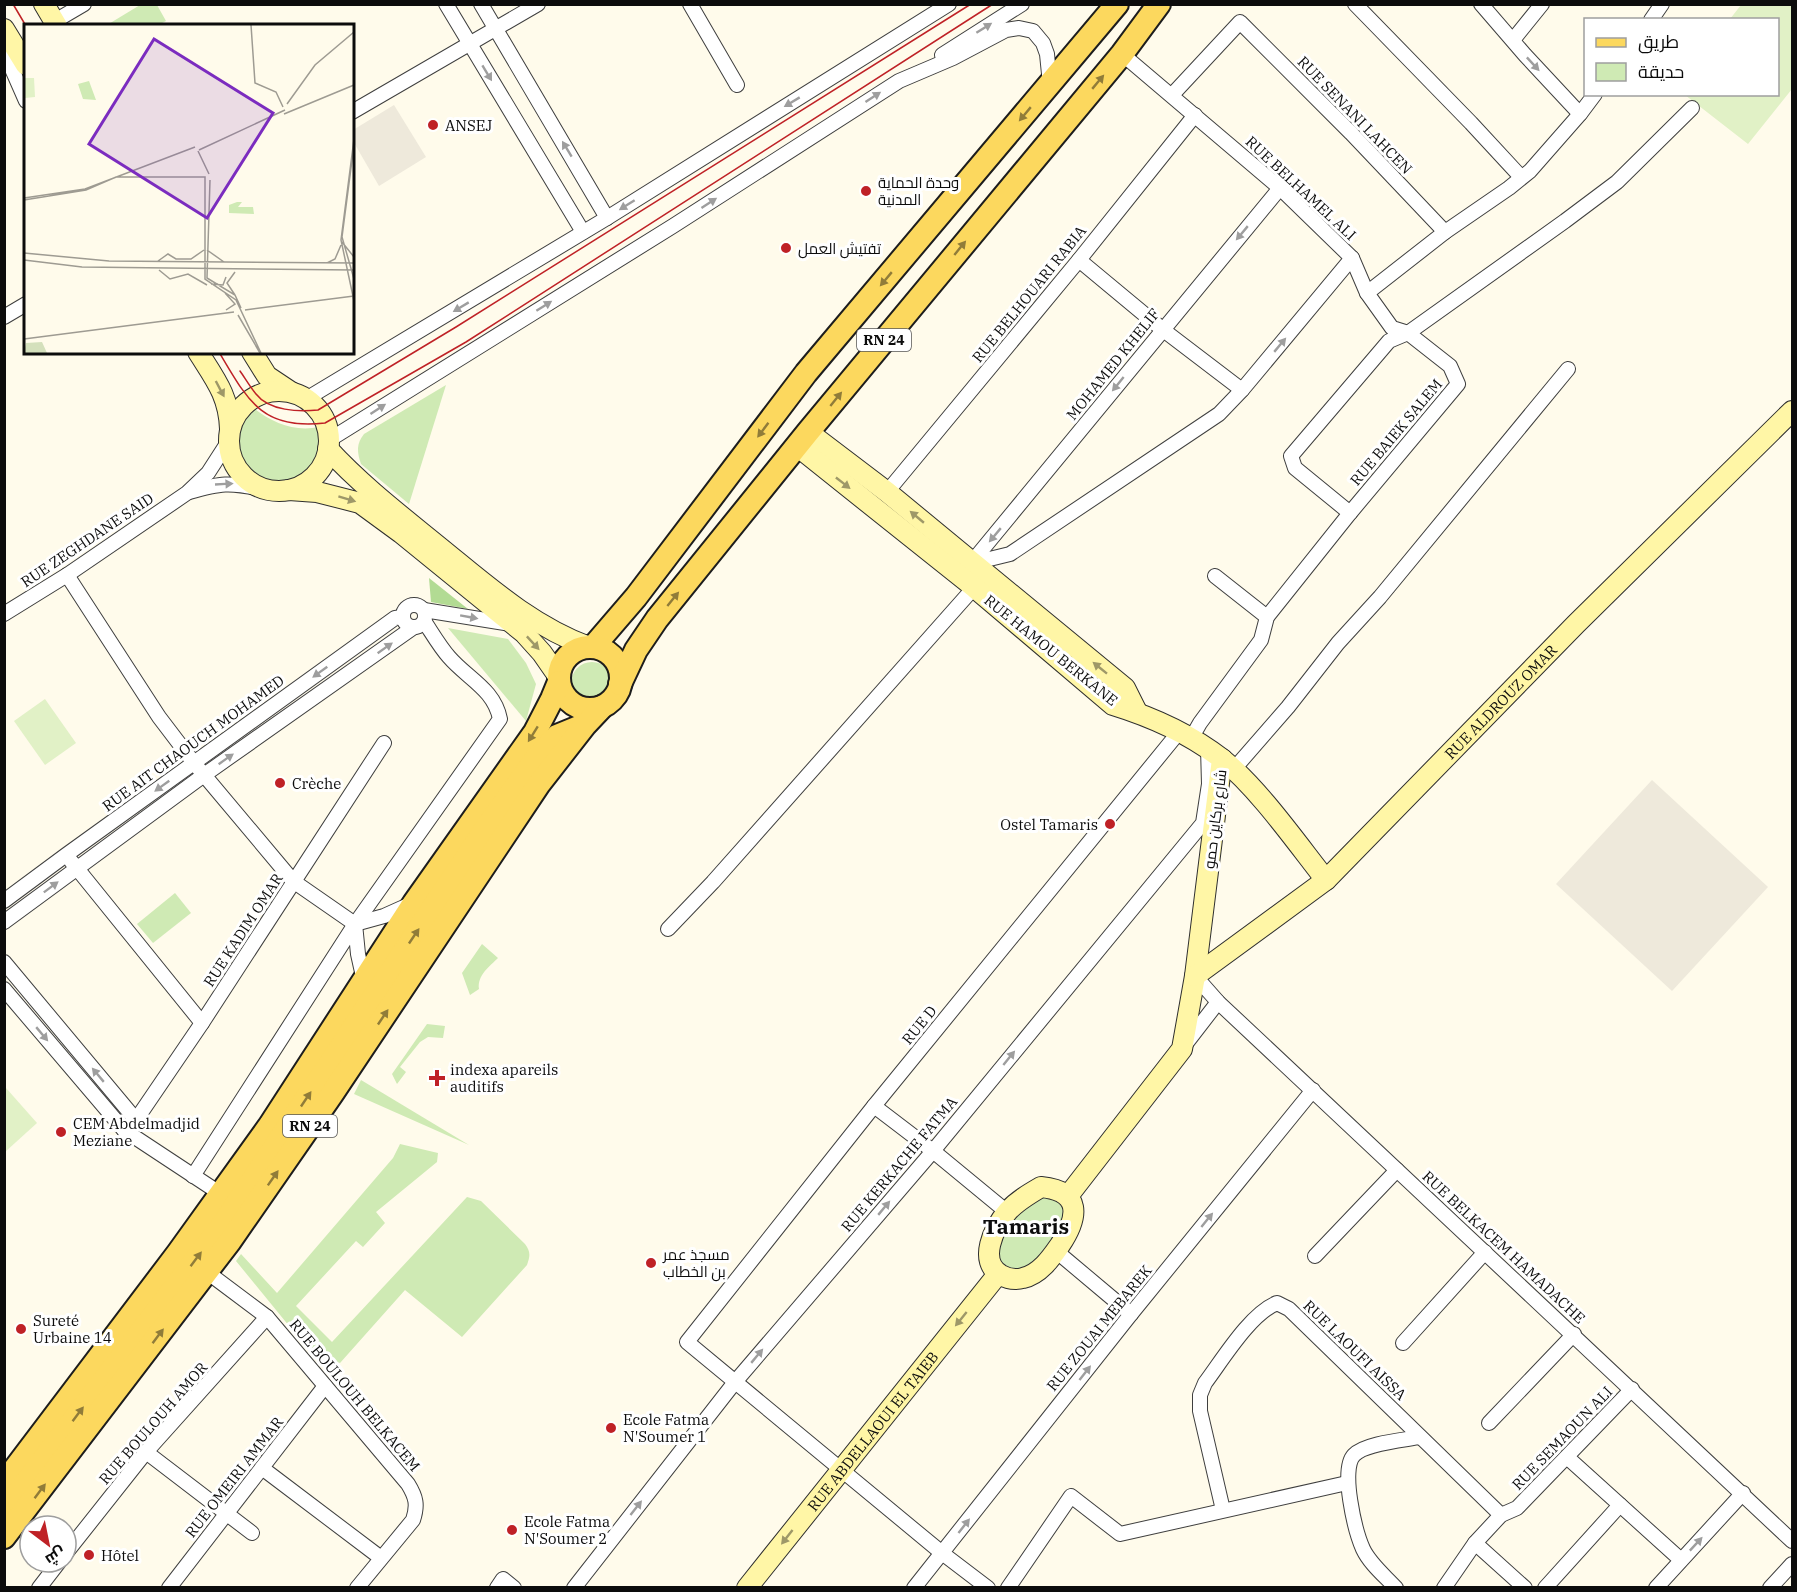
<svg xmlns="http://www.w3.org/2000/svg" width="1797" height="1592" viewBox="0 0 1797 1592" font-family="'IBM Plex Serif',Cairo,serif">
  <style>
    .green { fill: #cfeab4 }
    .forest { fill: #b2db93 }
    .pitch { fill: #e1f1c6 }
    .plaza { fill: #eee9db }
    .lines { fill: none; stroke-linecap: round; stroke-linejoin: round }
    .street-casing { stroke: #3f3f3f; stroke-width: 16 }
    .secondary-casing { stroke: #2e2e2e; stroke-width: 22 }
    .primary-casing { stroke: #1d1d1d; stroke-width: 26 }
    .street { stroke: #fff; stroke-width: 14 }
    .secondary { stroke: #fff6a6; stroke-width: 20 }
    .primary { stroke: #fcd85e; stroke-width: 22 }
    .tram { stroke: #bf2126; stroke-width: 1.5 }
    .oneway { fill: #9e9e9e }
    .oneway2 { fill: #907c39 }
    .oneway3 { fill: #9e9868 }
    .poi-dot { fill: #bf2126; stroke: #fff; stroke-width: 2 }
    .labels { text-anchor: middle; dominant-baseline: central; stroke-width: 6; stroke-linejoin: round; paint-order: stroke }
    .shield { fill: #fff; stroke: #555; stroke-width: 1.5 }
    .shield-label { font-size: 14px; font-weight: bold; fill: #0c0c0c }
    .street-label { font-size: 15px; fill: #0c0c0c; stroke: #fff }
    .poi-label { font-size: 15px; fill: #0c0c0c; stroke: #fff; text-anchor: start }
    .district-label { font-size: 21px; font-weight: bold; fill: #0c0c0c; stroke: #fff }
    .inset-road { fill: none; stroke: #9e9b92; stroke-width: 1.5 }
    .view { fill: #7b2cbf; fill-opacity: 0.15; stroke: #7b2cbf; stroke-width: 3 }
    .inset-edge { fill: none; stroke: #0c0c0c; stroke-width: 3 }
  </style>
  <rect width="100%" height="100%" fill="#fffbeb"/>
  <g class="green">
    <path d="M140 5H157L166 21 158 25H107Z"/>
    <path d="M446 385 409 504 361 464C357 452 356 444 364 434Z"/>
    <path d="M252 407C272 423 294 432 319 427 323 438 322 453 315 463 280 514 204 460 252 407Z"/>
    <path d="M448 628 508 639 526 663 536 684 526 721Z"/>
    <circle cx="592" cy="683" r="21"/>
    <path d="M175 893 191 913 153 943 137 924Z"/>
    <path d="M482 944 498 958C490 966 477 975 479 989L470 995 462 973Z"/>
    <path d="M427 1024 445 1026 443 1038 428 1037 420 1042 400 1067 406 1072 397 1084 392 1074Z"/>
    <path d="M361 1080 469 1145 354 1094Z"/>
    <path d="M400 1144 438 1153 437 1162 376 1212 385 1223 363 1247 356 1241 296 1306 332 1342 467 1197 481 1201 525 1244C531 1252 530 1256 527 1265L462 1337 405 1290 340 1363 321 1356 316 1359 236 1261 241 1254 277 1293 393 1158Z"/>
    <path d="M1051 1194 1063 1204 1067 1215 1061 1229 1031 1270 1013 1271 1002 1266 995 1248C1009 1228 1024 1197 1051 1194Z"/>
  </g>
  <path class="forest" d="M429 578 468 609 431 602Z"/>
  <g class="pitch">
    <path d="M1741 5H1792V89L1748 144 1685 95 1778 94V20L1730 19Z"/>
    <path d="M45 699 76 743 45 765 14 721Z"/>
    <path d="M6 1088 37 1123 5 1152 4 1089Z"/>
  </g>
  <g class="plaza">
    <path d="M394 105 426 157 379 186 353 141V130Z"/>
    <path d="M1652 780 1768 887 1672 991 1556 884Z"/>
  </g>
  <g class="lines">
    <g class="street-casing">
      <g id="street">
        <path d="M446 4 583 232"/>
        <path d="M481 4 607 218"/>
        <path d="M690 4 737 85"/>
        <path d="M1355 4 1471 123 1521 177"/>
        <path d="M1481 4 1525 55 1580 114"/>
        <path d="M1651 20 1662 4"/>
        <path d="M55 21 84 4"/>
        <path d="M1513 40 1542 4"/>
        <path d="M4 51 26 101"/>
        <path d="M1122 54 1280 188 1352 258 1367 293 1392 328 1408 333 1389 341 1291 456 1295 468 1350 513"/>
        <path d="M942 55 1022 4"/>
        <path d="M1172 95 1240 22 1351 133 1445 232"/>
        <path d="M352 112 538 4"/>
        <path d="M1079 260 1162 329 1242 390"/>
        <path d="M1367 293 1445 232 1509 188 1530 171 1580 114 1595 94"/>
        <path d="M4 317 26 304"/>
        <path d="M306 399 607 218 949 4"/>
        <path d="M329 440 673 226 899 81 953 58 1006 30 1019 28 1033 31 1043 43 1047 54 1050 84"/>
        <path d="M189 492C221 483 229 482 262 489"/>
        <path d="M887 492 1079 260 1195 115"/>
        <path d="M972 562 1280 188"/>
        <path d="M973 563 1010 554 1219 414 1242 390 1352 258"/>
        <path d="M67 575 159 717 194 763 293 881 355 924"/>
        <path d="M1215 576 1267 617"/>
        <circle cx="414" cy="616" r="11"/>
        <path d="M424 610 511 624"/>
        <path d="M4 614 67 575 187 493 208 473 228 442"/>
        <path d="M1192 737 1200 723 1261 640 1267 617 1350 513 1458 384 1450 366 1408 333 1565 221 1617 182 1692 108"/>
        <path d="M1234 769 1288 707 1338 643 1380 597 1568 369"/>
        <path d="M71 861 202 1023"/>
        <path d="M4 901 66 855 395 618 403 617"/>
        <path d="M4 922 204 775 414 627"/>
        <path d="M355 924 384 916 413 903"/>
        <path d="M355 924 358 954 364 981"/>
        <path d="M668 929 713 882 979 582"/>
        <path d="M4 962 136 1120"/>
        <path d="M1195 976 1218 1002 1792 1541"/>
        <path d="M4 989 124 1130 221 1194"/>
        <path d="M1184 1046 1218 1002"/>
        <path d="M874 1106 933 1151 1007 1212"/>
        <path d="M124 1130 136 1120 202 1023 384 743"/>
        <path d="M193 1176 355 924 500 719C494 689 468 679 449 657 440 647 432 633 424 621"/>
        <path d="M1056 1251 1131 1314"/>
        <path d="M1315 1256 1397 1170"/>
        <path d="M207 1272 267 1317 408 1484C416 1497 418 1505 413 1520L357 1588"/>
        <path d="M1403 1343 1485 1252"/>
        <path d="M1489 1423 1574 1334"/>
        <path d="M146 1452 252 1533"/>
        <path d="M1568 1458 1681 1560"/>
        <path d="M262 1468 381 1558"/>
        <path d="M1223 1510 1200 1411V1395L1205 1383C1223 1359 1250 1314 1277 1303L1289 1309 1501 1515"/>
        <path d="M1475 1543 1525 1588"/>
        <path d="M66 1553 146 1452 267 1317"/>
        <path d="M39 1588 59 1562"/>
        <path d="M169 1588 325 1386"/>
        <path d="M497 1588 503 1579 514 1588"/>
        <path d="M574 1588 735 1382 933 1151 1203 823 1209 784 1208 748"/>
        <path d="M914 1588 1131 1314 1313 1090"/>
        <path d="M988 1588 942 1553 687 1342 874 1106 1179 732"/>
        <path d="M1008 1588 1071 1496 1120 1534 1347 1483"/>
        <path d="M1396 1588C1385 1576 1370 1564 1363 1549 1355 1531 1340 1469 1354 1455 1365 1443 1405 1440 1420 1437"/>
        <path d="M1444 1588 1475 1543 1501 1515 1517 1508 1632 1389"/>
        <path d="M1545 1588 1620 1505"/>
        <path d="M1656 1588 1743 1493"/>
        <path d="M1770 1588 1792 1564"/>
      </g>
    </g>
    <g class="secondary-casing">
      <g id="secondary">
        <path d="M44 4 57 26"/>
        <path d="M4 29 26 65"/>
        <path d="M198 352C215 379 229 396 230 429"/>
        <path d="M252 352 267 376 291 392"/>
        <circle cx="279" cy="441" r="50"/>
        <path d="M808 432 887 492 1125 688 1137 712"/>
        <path d="M797 446 975 588 1113 705C1152 717 1190 734 1222 759L1195 976 1182 1049 1068 1196"/>
        <path d="M328 449C361 485 400 515 438 546 485 584 531 626 589 647"/>
        <path d="M289 490 317 492 360 503 401 533 524 633 542 653 558 676"/>
        <path d="M1222 759C1259 789 1296 842 1326 880"/>
        <path id="s1" d="M1195 976 1326 880 1576 624 1792 411"/>
        <path d="M1041 1187C1082 1191 1079 1217 1060 1245 1051 1258 1040 1274 1023 1278 1016 1280 1008 1279 1001 1275 977 1262 994 1227 1008 1211 1017 1201 1029 1194 1041 1187Z"/>
        <path id="s2" d="M747 1588 998 1274"/>
      </g>
    </g>
    <g class="primary-casing">
      <g id="primary">
        <path d="M593 647 636 597 806 373 1117 4"/>
        <circle cx="590" cy="678" r="31"/>
        <path d="M620 684 636 650 657 619 808 432 1122 54 1159 4"/>
        <path d="M4 1483 178 1253 270 1125 414 903 535 732 552 699 559 682"/>
        <path d="M4 1511 225 1221 485 829 537 757 557 736 579 727"/>
        <path d="M4 1537 230 1241 332 1094 539 784 585 725 602 707"/>
      </g>
    </g>
    <use href="#street" class="street"/>
    <use href="#secondary" class="secondary"/>
    <use href="#primary" class="primary"/>
    <g class="tram">
      <path d="M13 4 26 26"/>
      <path d="M219 352C248 401 262 430 325 423L466 342 993 4"/>
      <path d="M240 371C245 378 250 387 256 394 269 411 299 412 318 410L456 327 971 4"/>
    </g>
  </g>
  <defs><path id="oneway-solid" d="M-6-.8H1V-3.2L6.5 0L1 3.2V.8H-6Z" transform="scale(1.5)"/></defs>
  <g class="oneway">
    <use href="#oneway-solid" transform="translate(984 28) rotate(-32)"/>
    <use href="#oneway-solid" transform="translate(1533 64) rotate(47)"/>
    <use href="#oneway-solid" transform="translate(487 73) rotate(59)"/>
    <use href="#oneway-solid" transform="translate(873 97) rotate(-33)"/>
    <use href="#oneway-solid" transform="translate(792 102) rotate(149)"/>
    <use href="#oneway-solid" transform="translate(567 149) rotate(-121)"/>
    <use href="#oneway-solid" transform="translate(709 203) rotate(-33)"/>
    <use href="#oneway-solid" transform="translate(627 205) rotate(148)"/>
    <use href="#oneway-solid" transform="translate(1242 233) rotate(130)"/>
    <use href="#oneway-solid" transform="translate(544 306) rotate(-32)"/>
    <use href="#oneway-solid" transform="translate(461 307) rotate(149)"/>
    <use href="#oneway-solid" transform="translate(1280 345) rotate(-50)"/>
    <use href="#oneway-solid" transform="translate(1118 384) rotate(129)"/>
    <use href="#oneway-solid" transform="translate(378 409) rotate(-33)"/>
    <use href="#oneway-solid" transform="translate(224 484) rotate(-3)"/>
    <use href="#oneway-solid" transform="translate(995 535) rotate(130)"/>
    <use href="#oneway-solid" transform="translate(469 617) rotate(10)"/>
    <use href="#oneway-solid" transform="translate(385 648) rotate(-35)"/>
    <use href="#oneway-solid" transform="translate(320 672) rotate(144)"/>
    <use href="#oneway-solid" transform="translate(226 759) rotate(-35)"/>
    <use href="#oneway-solid" transform="translate(162 786) rotate(144)"/>
    <use href="#oneway-solid" transform="translate(51 887) rotate(-37)"/>
    <use href="#oneway-solid" transform="translate(42 1034) rotate(50)"/>
    <use href="#oneway-solid" transform="translate(1009 1058) rotate(-51)"/>
    <use href="#oneway-solid" transform="translate(98 1075) rotate(-130)"/>
    <use href="#oneway-solid" transform="translate(884 1208) rotate(-50)"/>
    <use href="#oneway-solid" transform="translate(1207 1220) rotate(-51)"/>
    <use href="#oneway-solid" transform="translate(757 1356) rotate(-50)"/>
    <use href="#oneway-solid" transform="translate(1085 1373) rotate(-52)"/>
    <use href="#oneway-solid" transform="translate(636 1508) rotate(-52)"/>
    <use href="#oneway-solid" transform="translate(964 1526) rotate(-52)"/>
    <use href="#oneway-solid" transform="translate(1696 1544) rotate(-47)"/>
  </g>
  <g class="oneway2">
    <use href="#oneway-solid" transform="translate(1098 82) rotate(-50)"/>
    <use href="#oneway-solid" transform="translate(1025 114) rotate(130)"/>
    <use href="#oneway-solid" transform="translate(960 248) rotate(-51)"/>
    <use href="#oneway-solid" transform="translate(886 279) rotate(130)"/>
    <use href="#oneway-solid" transform="translate(836 399) rotate(-51)"/>
    <use href="#oneway-solid" transform="translate(763 430) rotate(127)"/>
    <use href="#oneway-solid" transform="translate(673 599) rotate(-51)"/>
    <use href="#oneway-solid" transform="translate(533 734) rotate(122)"/>
    <use href="#oneway-solid" transform="translate(414 936) rotate(-56)"/>
    <use href="#oneway-solid" transform="translate(383 1017) rotate(-56)"/>
    <use href="#oneway-solid" transform="translate(306 1099) rotate(-56)"/>
    <use href="#oneway-solid" transform="translate(273 1178) rotate(-55)"/>
    <use href="#oneway-solid" transform="translate(196 1259) rotate(-53)"/>
    <use href="#oneway-solid" transform="translate(158 1336) rotate(-53)"/>
    <use href="#oneway-solid" transform="translate(78 1414) rotate(-53)"/>
    <use href="#oneway-solid" transform="translate(40 1491) rotate(-53)"/>
  </g>
  <g class="oneway3">
    <use href="#oneway-solid" transform="translate(220 389) rotate(62)"/>
    <use href="#oneway-solid" transform="translate(843 483) rotate(38)"/>
    <use href="#oneway-solid" transform="translate(347 499) rotate(17)"/>
    <use href="#oneway-solid" transform="translate(917 517) rotate(-140)"/>
    <use href="#oneway-solid" transform="translate(533 643) rotate(47)"/>
    <use href="#oneway-solid" transform="translate(1100 668) rotate(-141)"/>
    <use href="#oneway-solid" transform="translate(961 1319) rotate(129)"/>
    <use href="#oneway-solid" transform="translate(787 1537) rotate(128)"/>
  </g>
  <g class="poi-dot">
    <circle cx="433" cy="125" r="6"/>
    <circle cx="866" cy="191" r="6"/>
    <circle cx="786" cy="248" r="6"/>
    <circle cx="280" cy="783" r="6"/>
    <circle cx="1110" cy="824" r="6"/>
    <path d="M434 1069h6v6h6v6h-6v6h-6v-6h-6v-6h6z"/>
    <circle cx="61" cy="1132" r="6"/>
    <circle cx="651" cy="1263" r="6"/>
    <circle cx="21" cy="1329" r="6"/>
    <circle cx="611" cy="1428" r="6"/>
    <circle cx="512" cy="1530" r="6"/>
    <circle cx="89" cy="1555" r="6"/>
  </g>
  <g class="labels">
    <g class="shield">
      <rect x="857" y="329" width="54" height="22" rx="4.5"/>
      <rect x="283" y="1115" width="54" height="22" rx="4.5"/>
    </g>
    <g class="shield-label">
      <text x="884" y="340">RN 24</text>
      <text x="310" y="1126">RN 24</text>
    </g>
    <g class="street-label">
      <text transform="translate(1355 115) rotate(46)">RUE SENANI LAHCEN</text>
      <text transform="translate(1301 188) rotate(43)">RUE BELHAMEL ALI</text>
      <text transform="translate(1029 294) rotate(-51)">RUE BELHOUARI RABIA</text>
      <text transform="translate(1113 364) rotate(-51)">MOHAMED KHELIF</text>
      <text transform="translate(1396 432) rotate(-50)">RUE BAIEK SALEM</text>
      <text transform="translate(87 540) rotate(-34)">RUE ZEGHDANE SAID</text>
      <text transform="translate(1051 650) rotate(39)">RUE HAMOU BERKANE</text>
      <text stroke="none"><textPath href="#s1" startOffset="412">RUE ALDROUZ OMAR</textPath></text>
      <text transform="translate(193 743) rotate(-36)">RUE AIT CHAOUCH MOHAMED</text>
      <text transform="translate(1215 819) rotate(-83)">شارع بركاين حمو</text>
      <text transform="translate(243 930) rotate(-57)">RUE KADIM OMAR</text>
      <text transform="translate(919 1025) rotate(-51)">RUE D</text>
      <text transform="translate(899 1164) rotate(-50)">RUE KERKACHE FATMA</text>
      <text transform="translate(1504 1247) rotate(43)">RUE BELKACEM HAMADACHE</text>
      <text transform="translate(1099 1328) rotate(-51)">RUE ZOUAI MEBAREK</text>
      <text transform="translate(1355 1350) rotate(44)">RUE LAOUFI AISSA</text>
      <text transform="translate(355 1395) rotate(50)">RUE BOULOUH BELKACEM</text>
      <text transform="translate(153 1423) rotate(-49)">RUE BOULOUH AMOR</text>
      <text stroke="none"><textPath href="#s2" startOffset="201">RUE ABDELLAOUI EL TAIEB</textPath></text>
      <text transform="translate(1562 1438) rotate(-46)">RUE SEMAOUN ALI</text>
      <text transform="translate(234 1477) rotate(-52)">RUE OMEIRI AMMAR</text>
    </g>
    <g class="poi-label">
      <text x="445" y="125">ANSEJ</text>
      <text x="878" y="182">وحدة الحماية<tspan x="878" dy="17">المدنية</tspan></text>
      <text x="798" y="248">تفتيش العمل</text>
      <text x="292" y="783">Crèche</text>
      <text x="1098" y="824" text-anchor="end">Ostel Tamaris</text>
      <text x="450" y="1069">indexa apareils<tspan x="450" dy="17">auditifs</tspan></text>
      <text x="73" y="1123">CEM Abdelmadjid<tspan x="73" dy="17">Meziane</tspan></text>
      <text x="663" y="1254">مسجذ عمر<tspan x="663" dy="17">بن الخطاب</tspan></text>
      <text x="33" y="1320">Sureté<tspan x="33" dy="17">Urbaine 14</tspan></text>
      <text x="623" y="1419">Ecole Fatma<tspan x="623" dy="17">N'Soumer 1</tspan></text>
      <text x="524" y="1521">Ecole Fatma<tspan x="524" dy="17">N'Soumer 2</tspan></text>
      <text x="101" y="1555">Hôtel</text>
    </g>
    <g class="district-label">
      <text x="1026" y="1226">Tamaris</text>
    </g>
  </g>
  <g transform="translate(24 24)">
    <rect width="330" height="330" fill="#fffbeb"/>
    <path d="M65 57 72 76 59 75 54 60ZM213 178H218L214 183H229L230 190 205 189V181Z" fill="#cfeab4"/>
    <path d="M18 318 23 329H0L2 319Z" fill="#d4e0bc"/>
    <path d="M0 54H10L11 73 1 74Z" fill="#e1f1c6"/>
    <path class="inset-road" d="M227 1 231 59 252 68 259 83M263 80 291 41 330 8M260 90 330 61M330 115 317 216 330 277M330 121 318 213 330 255M175 126 261 86M174 127 185 150M186 156 183 254 211 271 217 284M0 174 61 165 171 123M0 176 62 166 92 153H181V255L212 276 237 329M318 218 330 233M183 226 200 238M0 229 85 237 330 239M0 236 58 243 330 246M134 237 144 230 152 235H167L180 226M303 239 311 235 317 221M135 246 146 255 164 250 183 261M187 260 199 261 202 253M201 269 211 280 202 286M211 271 203 259 211 248M221 286 330 272M214 291 236 329M0 315 210 288"/>
    <path class="view" d="M130 15 249 89 183 194 65 120Z"/>
    <rect width="330" height="330" class="inset-edge"/>
  </g>
  <rect width="1797" height="1592" fill="none" stroke="#0c0c0c" stroke-width="12"/>
  <rect x="1584" y="18" width="195" height="78" fill="#ffffff" stroke="#9e9e9e" stroke-width="1.5"/>
  <rect x="1596" y="38" width="30" height="9" fill="#fcd85e" stroke="#9e9e9e" stroke-width="1.5"/>
  <text x="1638" y="48" font-size="18" fill="#0c0c0c">طريق</text>
  <rect x="1596" y="63" width="30" height="18" fill="#cfeab4" stroke="#9e9e9e" stroke-width="1.5"/>
  <text x="1638" y="78" font-size="18" fill="#0c0c0c">حديقة</text>
  <g transform="translate(48 1544) rotate(148)"><circle r="28" fill="#ffffff" stroke="#9e9e9e" stroke-width="1.5"/>
  <path d="M0-4.5L10 22L0 15L-10 22Z" fill="#bf2126"/>
  <text y="-9" font-size="16" font-weight="bold" text-anchor="middle" fill="#0c0c0c">ش</text>
  </g>
</svg>
